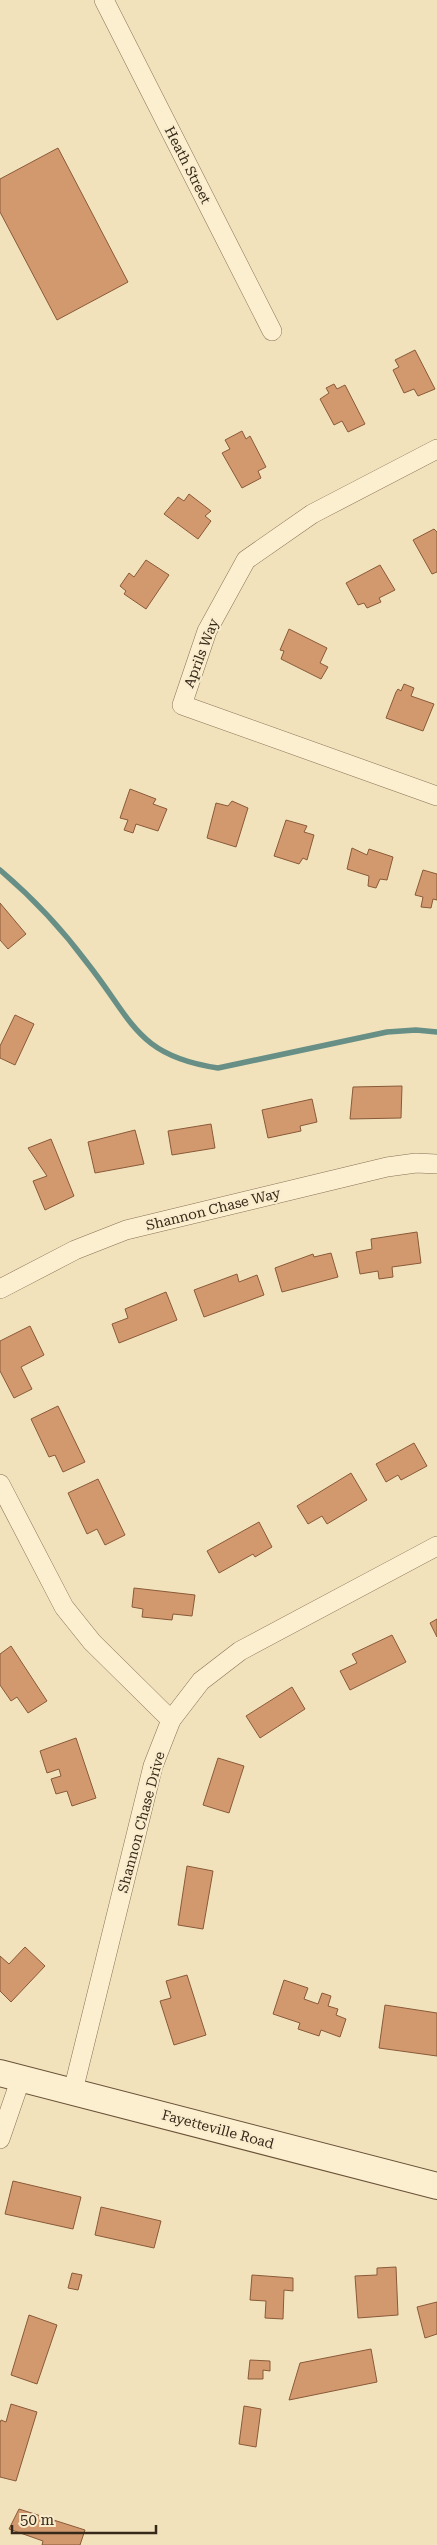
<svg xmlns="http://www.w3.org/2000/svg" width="437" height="2545" viewBox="0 0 437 2545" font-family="'Roboto Serif',serif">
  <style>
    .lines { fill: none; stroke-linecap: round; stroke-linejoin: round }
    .stream { stroke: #678f86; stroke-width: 5.5 }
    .building { fill: #d2996f; stroke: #8a5a38 }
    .street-casing { stroke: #897154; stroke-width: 20 }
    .secondary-casing { stroke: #6b5238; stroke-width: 28 }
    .street { stroke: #fbefcf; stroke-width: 19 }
    .secondary { stroke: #fbefcf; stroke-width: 26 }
    .labels { text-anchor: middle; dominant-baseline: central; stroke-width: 4; stroke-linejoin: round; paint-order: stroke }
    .street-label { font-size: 14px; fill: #37291a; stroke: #f8eccc }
  </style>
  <rect width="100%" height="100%" fill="#f1e2bc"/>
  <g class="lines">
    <path class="stream" d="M0 870C33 898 62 929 88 964 133 1021 137 1056 218 1068L387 1032 416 1030 437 1032"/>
  </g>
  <g class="building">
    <path d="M58 148 128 282 57 320 0 212V179Z"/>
    <path d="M415 350 435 389 418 396 414 389 404 393 393 370 399 367 395 360Z"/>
    <path d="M334 384 337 389 345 385 365 424 348 432 342 421 334 425 320 399 329 393 326 388Z"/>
    <path d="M242 431 246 439 250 436 266 467 258 471 261 478 242 488 222 453 230 449 225 440Z"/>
    <path d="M189 494 211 511 205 516 211 521 198 539 164 514 178 497 184 501Z"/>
    <path d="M434 529 437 532V572L432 574 413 540Z"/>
    <path d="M146 560 169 575 146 609 124 594 126 591 120 586 129 573 134 577Z"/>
    <path d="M380 565 395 590 379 598 381 602 367 608 364 603 358 605 346 583Z"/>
    <path d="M289 629 327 648 320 663 328 667 321 679 281 659 284 651 280 650Z"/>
    <path d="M404 684 414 688 411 696 434 704 423 731 386 718 396 692 398 689 401 691Z"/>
    <path d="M130 789 156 799 153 804 167 809 158 831 136 824 133 833 124 830 128 820 120 818Z"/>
    <path d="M232 801 248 808 236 847 207 838 216 803 228 806Z"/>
    <path d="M286 820 307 826 304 832 314 835 307 860 303 858 299 864 274 856Z"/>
    <path d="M352 848 367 855 369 849 393 857 387 880 380 879 376 888 368 886 369 876 347 869Z"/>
    <path d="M423 870 437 874V900L433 899 431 908 421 907 423 897 415 895Z"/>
    <path d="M0 903 26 934 8 949 0 940Z"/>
    <path d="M15 1015 34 1024 15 1065 0 1058V1046Z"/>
    <path d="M402 1086 401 1118 350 1119 353 1087Z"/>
    <path d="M312 1099 317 1122 300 1126 301 1131 268 1138 262 1110Z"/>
    <path d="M211 1124 215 1148 172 1155 168 1131Z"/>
    <path d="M135 1130 144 1164 95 1173 88 1142Z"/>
    <path d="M51 1139 74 1196 45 1210 33 1181 47 1176 28 1148Z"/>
    <path d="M417 1232 421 1263 392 1267 393 1277 379 1279 378 1271 360 1274 356 1252 372 1249 371 1239Z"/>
    <path d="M331 1253 338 1277 282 1292 275 1268 313 1254 314 1257Z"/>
    <path d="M237 1274 239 1282 257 1275 264 1295 204 1317 194 1290Z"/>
    <path d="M166 1292 177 1320 119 1343 112 1324 128 1318 125 1309Z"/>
    <path d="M30 1326 44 1355 21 1367 32 1389 14 1398 0 1371V1341Z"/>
    <path d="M58 1406 85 1462 63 1472 55 1455 49 1457 31 1419Z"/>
    <path d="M414 1443 427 1466 401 1480 398 1475 386 1482 376 1464Z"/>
    <path d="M351 1473 367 1500 327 1524 322 1516 308 1524 297 1506Z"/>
    <path d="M98 1479 125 1535 105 1545 97 1529 87 1534 68 1493Z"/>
    <path d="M259 1522 272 1547 255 1557 253 1554 219 1573 207 1551Z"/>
    <path d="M134 1588 195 1595 192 1616 173 1614 172 1620 142 1617 143 1609 132 1607Z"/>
    <path d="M437 1619V1637L430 1623Z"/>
    <path d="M392 1635 406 1662 350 1690 340 1671 357 1663 352 1654Z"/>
    <path d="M11 1646 47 1701 28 1713 17 1697 11 1701 0 1685V1654Z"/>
    <path d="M292 1687 305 1709 260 1738 246 1716Z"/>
    <path d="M76 1738 96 1798 72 1806 67 1791 56 1794 51 1779 61 1776 59 1769 47 1773 40 1751Z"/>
    <path d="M218 1758 244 1766 229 1813 203 1805Z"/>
    <path d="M187 1866 213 1871 203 1929 178 1925Z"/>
    <path d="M25 1947 45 1966 11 2002 0 1991V1956L9 1964Z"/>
    <path d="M187 1975 206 2035 174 2045 160 2001 171 1998 166 1981Z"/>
    <path d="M284 1980 308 1988 304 1999 318 2004 322 1993 331 1996 328 2006 338 2009 336 2015 346 2019 340 2037 321 2030 319 2036 298 2029 300 2023 273 2014Z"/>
    <path d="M385 2005 437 2013V2056L379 2048Z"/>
    <path d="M13 2181 81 2197 73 2229 5 2214Z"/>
    <path d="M101 2207 161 2221 154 2248 95 2235Z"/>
    <path d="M396 2267 398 2315 358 2318 355 2276 377 2275V2268Z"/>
    <path d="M72 2273 82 2275 78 2290 68 2288Z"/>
    <path d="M252 2275 293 2278V2291L284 2290 283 2319 265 2318 266 2301 250 2300Z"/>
    <path d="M437 2302V2334L425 2338 417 2307Z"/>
    <path d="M29 2315 57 2325 37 2384 11 2375Z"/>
    <path d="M371 2349 377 2382 289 2400 300 2363Z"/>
    <path d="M250 2360 270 2361V2371L263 2370V2379H248Z"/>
    <path d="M11 2404 37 2412 16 2481 0 2477V2423L1 2420 6 2422Z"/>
    <path d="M244 2406 261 2409 256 2447 239 2444Z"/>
    <path d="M19 2509 85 2530 80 2545H42L43 2541 9 2529Z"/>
  </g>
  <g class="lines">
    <g class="street-casing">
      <g id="street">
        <path d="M104 0 272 331"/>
        <path d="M437 449 312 514 246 560 207 631 182 705 437 796"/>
        <path d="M0 1289 75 1250 126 1230 387 1167 416 1163 437 1164"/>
        <path d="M0 1484 64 1607 92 1642 171 1720"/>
        <path d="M73 2091 153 1766 171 1720 201 1681 240 1651 437 1546"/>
        <path d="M0 2139 21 2078"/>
      </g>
    </g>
    <g class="secondary-casing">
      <path id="secondary" d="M0 2073 437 2186"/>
    </g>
    <use href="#street" class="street"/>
    <use href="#secondary" class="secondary"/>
  </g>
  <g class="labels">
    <g class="street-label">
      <text transform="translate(188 165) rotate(63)">Heath Street</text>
      <text transform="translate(201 653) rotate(-69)">Aprils Way</text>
      <text transform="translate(213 1209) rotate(-14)">Shannon Chase Way</text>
      <text transform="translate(141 1822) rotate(-75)">Shannon Chase Drive</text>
      <text transform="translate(218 2129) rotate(15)">Fayetteville Road</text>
    </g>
  </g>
  <path d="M12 2525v8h144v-8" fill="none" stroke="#37291a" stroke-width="2.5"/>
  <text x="20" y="2525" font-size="15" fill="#37291a" stroke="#f8eccc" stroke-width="4" paint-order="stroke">50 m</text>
</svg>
